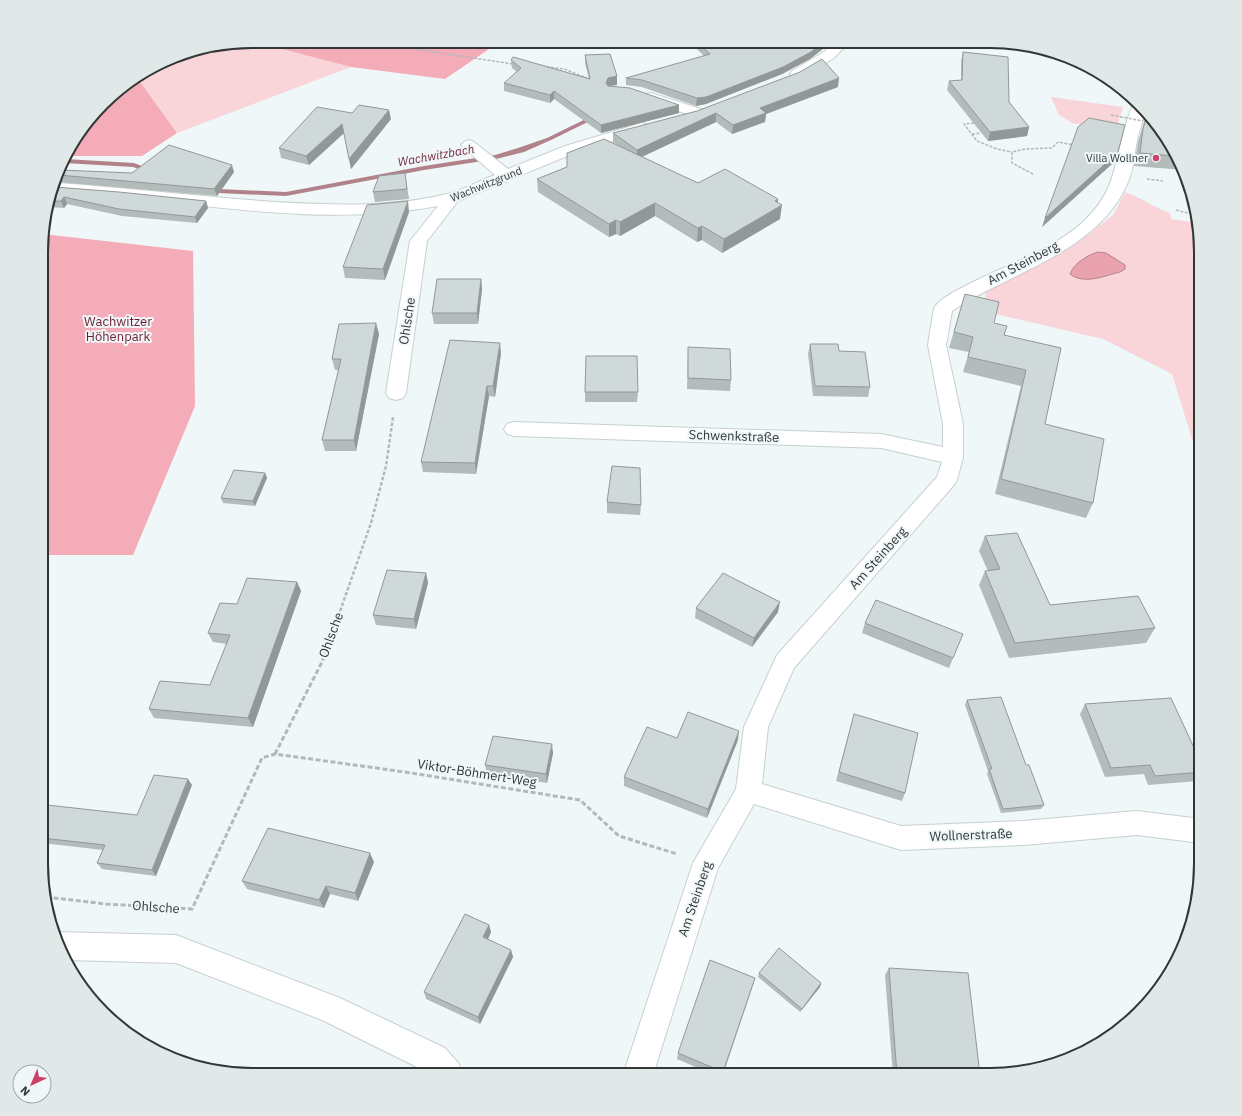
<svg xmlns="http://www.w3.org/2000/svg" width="1242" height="1116" viewBox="0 0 1242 1116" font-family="'IBM Plex Sans',sans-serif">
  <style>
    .green { fill: #f9d4d9 }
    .forest { fill: #f4acb8 }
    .water { fill: #e9a2ae; stroke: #b2828a }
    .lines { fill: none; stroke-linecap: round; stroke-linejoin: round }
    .stream { fill: #b2828a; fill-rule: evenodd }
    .minor-casing { stroke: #c7d0d0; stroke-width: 2 }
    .path-far2 { stroke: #b2b9ba; stroke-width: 1.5; stroke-dasharray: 3 1.5; stroke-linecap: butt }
    .path-far1 { stroke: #b2b9ba; stroke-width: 2.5; stroke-dasharray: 3.5 2; stroke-linecap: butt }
    .path { stroke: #b2b9ba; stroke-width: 3; stroke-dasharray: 5 2.5; stroke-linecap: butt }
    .minor { fill: #fff; fill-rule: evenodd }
    .path-bridge { stroke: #b2b9ba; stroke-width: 1.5; stroke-dasharray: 3 1.5; stroke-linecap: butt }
    .wall { fill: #b3bbbb }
    .shaded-wall { fill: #929898 }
    .building { fill: #d0d9d9; stroke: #929898 }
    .poi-dot { fill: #ce3f67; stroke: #eff7f8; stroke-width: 1.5 }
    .labels { text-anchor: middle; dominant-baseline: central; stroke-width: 4; stroke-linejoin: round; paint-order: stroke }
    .far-poi-label { font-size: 11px; fill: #333636; stroke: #eff7f8; text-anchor: end }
    .far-street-label { font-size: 11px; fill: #333636; stroke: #eff7f8 }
    .far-water-label { font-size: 12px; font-style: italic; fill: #79263c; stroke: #eff7f8 }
    .street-label { font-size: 13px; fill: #333636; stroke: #eff7f8 }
    .park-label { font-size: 13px; fill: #6f1d34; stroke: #eff7f8 }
    .rim { fill: none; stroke: #333636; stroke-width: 2 }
  </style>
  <rect width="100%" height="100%" fill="#eff7f8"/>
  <g class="green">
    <path d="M251 41 351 67 177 133 138 79 184 52Z"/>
    <path d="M1051 97 1123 107 1115 132 1072 123 1059 115Z"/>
    <path d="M1125 192C1141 197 1154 208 1170 213L1171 219 1197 223 1201 238V468L1172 374 1103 339 982 311 986 292 1039 264 1089 234 1113 215Z"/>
  </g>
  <g class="forest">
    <path d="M251 41H441L489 49 445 79 351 67Z"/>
    <path d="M138 79 177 133 142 156H66L69 147 113 93Z"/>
    <path d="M43 234 193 251 195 406 133 555H42Z"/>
  </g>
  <path class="water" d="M1098 252 1106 253 1125 265V269L1120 272C1104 276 1084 285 1070 274 1074 263 1088 255 1098 252Z"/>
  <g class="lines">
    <g class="stream">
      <path d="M596 114 599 116 598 117 551 140 524 152 496 159 424 170 286 196 218 193 203 191 202 189 206 187 218 189 286 192 424 166 495 155 518 148 547 138Z"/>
      <path d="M65 159 134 163 155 171 151 173 133 167 64 163Z"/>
    </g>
    <g class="minor-casing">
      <g id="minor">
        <path d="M835 41H850L834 58 802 77 797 78 792 77 790 74 792 71 824 52Z"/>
        <path d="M651 93 704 110 707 113 704 116 699 118 646 100 644 97 646 94Z"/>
        <path d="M1135 103 1146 111C1142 122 1138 134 1136 146 1134 158 1133 171 1128 182 1098 253 1011 271 952 311L946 345 963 424V457L957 480 954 485 794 668 768 727 762 784 901 826 1023 821 1137 811 1201 819V843L1137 835 1023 845 901 850 754 804 718 868 653 1075H623L693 863 736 789 744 727 777 655 937 477 942 462 881 448 514 436 507 434 504 429 507 424 514 422 881 434 943 447V424L928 345 934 308C941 297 958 290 969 284 1006 265 1053 250 1084 221 1115 191 1113 170 1124 131 1127 122 1129 111 1135 103Z"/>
        <path d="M642 123 647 125 650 128 647 131 577 152 458 201 427 241 406 393 403 398 396 400 389 398 386 393 410 241 438 206C337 225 233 209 132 198 106 195 80 196 54 193L57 183C130 188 202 197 275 202 331 205 391 208 447 194 463 190 479 181 495 175L464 148 461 145 464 142 469 140 474 142 508 169 565 146Z"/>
        <path d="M58 932 176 935 340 998 445 1048 459 1064 463 1075H428L423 1070 322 1020 176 963 67 960 57 945 54 934Z"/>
      </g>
    </g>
    <g class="path-far2">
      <path d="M363 41 513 64"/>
      <path d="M542 66 564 69 587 78"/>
      <path d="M974 123 964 124 977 141 997 149 1012 152"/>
      <path d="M972 134 981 133"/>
      <path d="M1033 174 1012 163V152L1025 149 1052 148 1058 142 1074 145"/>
      <path d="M1147 179 1163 181"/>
      <path d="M1176 210 1195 215"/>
    </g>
    <path class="path-far1" d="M331 637 371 523 386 466 393 417"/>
    <g class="path">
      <path d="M275 754 322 662 331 636"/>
      <path d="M46 897 106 904 192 909 262 758 275 754 405 772 580 800 619 836 677 854"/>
    </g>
    <use href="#minor" class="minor"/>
    <path class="path-bridge" d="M1111 115 1143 121"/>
  </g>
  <g class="wall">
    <path d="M693 41H833L810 59 782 74 706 104 696 106 642 87 626 85V78L704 56 693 45Z"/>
    <path d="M963 52 1009 102 1029 127 1027 136 988 141 947 90 949 81H961V61Z"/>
    <path d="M585 55 617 76V85L609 86 679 105V113L601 133 554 99 550 103 504 91V83L517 72 512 68 511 60 589 79 585 63Z"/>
    <path d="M838 87 766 114 765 122 732 134 716 122 642 157 698 183 778 199V203L780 219 722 253 702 240 697 242 655 216 620 236 616 234 609 237 538 192 537 179 619 146 613 142V133Z"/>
    <path d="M1147 112 1148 113 1184 170 1134 166 1138 142Z"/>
    <path d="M352 113 391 119 351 169 344 133 309 165 281 158 279 148Z"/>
    <path d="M1125 125 1117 156 1114 164H1112L1042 227Z"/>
    <path d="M61 170 132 173 234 172 217 196 57 182Z"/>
    <path d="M405 173 409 199 375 202 373 192Z"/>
    <path d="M55 187 206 201 208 208 197 223 122 216 67 204 64 208 49 207Z"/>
    <path d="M409 212 385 280 345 278 343 267Z"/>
    <path d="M481 279 482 289 478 324H434L432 313Z"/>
    <path d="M965 294 1004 335 1061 348 1045 424 1093 503 1086 518 995 494 1021 386 963 372 969 352 949 348Z"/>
    <path d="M379 334 356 451H325L322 440 339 370H335L332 359Z"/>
    <path d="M810 344 839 351 870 387 868 397 813 396 808 354Z"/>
    <path d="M688 347 731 380 730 391 687 389Z"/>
    <path d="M501 353 495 397 489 396 476 474 423 472 421 462Z"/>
    <path d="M585 392H638L637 402H585Z"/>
    <path d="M265 473 267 478 255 506 223 503 221 498Z"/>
    <path d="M607 502 641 505 640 515 607 513Z"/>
    <path d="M985 536 1050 605 1155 628 1146 643 1009 658 979 585 985 571H988L979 551Z"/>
    <path d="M426 573 428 583 416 629 376 625 373 615Z"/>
    <path d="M297 582 301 591 253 727 154 718 149 709 210 685 227 644 213 642 208 633 237 604Z"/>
    <path d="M696 608 778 612 752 647 695 618Z"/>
    <path d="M865 623 963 634 949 668 862 633Z"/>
    <path d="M967 700 1026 765 1044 805 1041 809 1001 813 987 774 988 771 965 705Z"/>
    <path d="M1085 704 1201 763V777L1198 781 1148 785 1144 774 1105 777 1080 714Z"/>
    <path d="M854 714 905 793 902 801 836 781Z"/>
    <path d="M677 738 738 740 707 818 624 786V777Z"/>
    <path d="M553 753 547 783 487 774 485 765Z"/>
    <path d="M192 785 156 876 102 869 97 863 103 850 42 843V816L137 815Z"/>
    <path d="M374 862 358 901 330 894 324 908 247 889 242 881Z"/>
    <path d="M489 925 491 932 488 940 511 950 513 957 480 1024 426 999 424 992Z"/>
    <path d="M889 968 980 1075H893L885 975Z"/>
    <path d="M759 973 821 983 820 987 800 1012 758 977Z"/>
    <path d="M755 978 723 1075H714L677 1059 678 1053Z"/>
  </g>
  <g class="shaded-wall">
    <path d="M825 41H833L810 59 782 74 706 104 696 106 697 98Z"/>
    <path d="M617 76V85L608 86 606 83 608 78Z"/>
    <path d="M839 78 838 87 766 114 765 122 732 134 733 125 760 108Z"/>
    <path d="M554 91V99L550 103V95Z"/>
    <path d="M679 105V113L601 133V125Z"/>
    <path d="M389 110 391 119 351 169 349 159Z"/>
    <path d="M716 113V122L637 159V150Z"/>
    <path d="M342 124 344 133 309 165 306 156Z"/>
    <path d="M1029 127 1027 136 988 141 990 132Z"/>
    <path d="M1115 155 1112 164 1042 227 1045 218Z"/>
    <path d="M232 165 234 172 217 196 214 189Z"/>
    <path d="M64 197 67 204 64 208 61 201Z"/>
    <path d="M778 199 777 208 782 205 780 219 722 253 724 239Z"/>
    <path d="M206 201 208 208 197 223 195 217Z"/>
    <path d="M408 201 409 212 385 280 383 269Z"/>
    <path d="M655 203V216L620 236V222Z"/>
    <path d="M616 220V234L609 237V224Z"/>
    <path d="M702 226V240L697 242 698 228Z"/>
    <path d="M481 279 482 289 478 324 477 313Z"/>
    <path d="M376 323 379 334 356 451 354 440Z"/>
    <path d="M500 343 501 353 495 397 493 386Z"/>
    <path d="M487 386 489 396 476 474 475 463Z"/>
    <path d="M265 473 267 478 255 506 253 501Z"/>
    <path d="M426 573 428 583 416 629 414 619Z"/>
    <path d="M297 582 301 591 253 727 248 718Z"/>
    <path d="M780 602 778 612 752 647 754 638Z"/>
    <path d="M739 731 738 740 707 818 708 809Z"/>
    <path d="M552 744 553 753 547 783 546 774Z"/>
    <path d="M188 779 192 785 156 876 152 870Z"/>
    <path d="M370 853 374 862 358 901 355 893Z"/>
    <path d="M326 886 330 894 324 908 319 900Z"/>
    <path d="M489 925 491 932 485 945 483 937Z"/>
    <path d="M511 950 513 957 480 1024 478 1017Z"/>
    <path d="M755 978 753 985 723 1075Z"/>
    <path d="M821 983 820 987 800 1012 802 1009Z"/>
  </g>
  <g class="building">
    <path d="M696 41H825L811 52 783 67 706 97 697 98 642 80 626 78 710 54Z"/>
    <path d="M963 52 1008 57 1009 102 1029 127 990 132 949 81 962 80Z"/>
    <path d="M610 54 617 76 608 78 606 83 608 86 630 88 679 105 601 125 554 91 550 95 504 83 521 68 511 60 513 57 590 79 585 55Z"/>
    <path d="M822 59 839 78 760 108 766 113 733 125 716 113 637 150 613 133 697 111 800 72Z"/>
    <path d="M359 105 389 110 349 159 342 124 306 156 279 148 317 107 352 113Z"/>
    <path d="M1148 112V113L1175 156 1140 153 1143 129Z"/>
    <path d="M1089 118 1125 125 1117 156 1115 155 1045 218 1078 127Z"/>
    <path d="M604 139 698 183 725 169 778 199 775 201 782 205 724 239 702 226 698 228 655 203 620 222 616 220 609 224 537 179 567 167V153Z"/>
    <path d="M169 145 232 165 214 189 59 175 61 170 132 173Z"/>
    <path d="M405 173 407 189 373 192 379 176Z"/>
    <path d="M55 187 119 192 206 201 195 217 119 209 64 197 61 201H51Z"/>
    <path d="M408 201 383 269 343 267 367 205Z"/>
    <path d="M437 279H481L477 313H432Z"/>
    <path d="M965 294 999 302 994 323 1007 326 1004 335 1061 348 1045 424 1104 439 1093 503 1001 479 1026 370 968 357 973 337 954 332Z"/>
    <path d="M376 323 354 440H322L341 359H332L339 324Z"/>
    <path d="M450 340 500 343 493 386H487L475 463 421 462Z"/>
    <path d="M810 344H838L839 351 865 352 870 387 815 386Z"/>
    <path d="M688 347 730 349 731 380 688 378Z"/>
    <path d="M586 356H637L638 392H585Z"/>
    <path d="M612 466 640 468 641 505 607 502Z"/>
    <path d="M234 470 265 473 253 501 221 498Z"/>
    <path d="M1017 533 1050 605 1138 596 1155 628 1015 643 985 571 1000 569 985 536Z"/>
    <path d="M387 570 426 573 414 619 373 615Z"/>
    <path d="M723 573 780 602 754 638 696 608Z"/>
    <path d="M247 578 297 582 248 718 149 709 160 681 210 685 230 635 208 633 220 603 237 604Z"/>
    <path d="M876 600 963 634 953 658 865 623Z"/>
    <path d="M1001 697 1026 765H1029L1044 805 1003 809 989 769H992L967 700Z"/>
    <path d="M1171 698 1201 763V772L1155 776 1150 765 1111 768 1085 704Z"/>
    <path d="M688 712 739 731 708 809 624 777 647 727 677 738Z"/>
    <path d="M854 714 918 733 905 793 839 772Z"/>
    <path d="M493 736 552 744 546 774 485 765Z"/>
    <path d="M154 775 188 779 152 870 97 863 105 845 42 838V816L47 805 137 815Z"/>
    <path d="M268 828 370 853 355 893 326 886 319 900 242 881Z"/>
    <path d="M465 914 489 925 483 937 511 950 478 1017 424 992Z"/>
    <path d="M779 948 821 983 802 1009 759 973Z"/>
    <path d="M710 960 755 978 723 1072 678 1053Z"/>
    <path d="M889 968 968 973 980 1075H897Z"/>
  </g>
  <circle class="poi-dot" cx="1156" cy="158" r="4"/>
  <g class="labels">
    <g class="far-poi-label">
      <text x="1148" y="158">Villa Wollner</text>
    </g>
    <g class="far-street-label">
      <text transform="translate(486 184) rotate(-22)">Wachwitzgrund</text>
    </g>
    <g class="far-water-label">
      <text transform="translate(436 155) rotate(-10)">Wachwitzbach</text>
    </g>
    <g class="street-label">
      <text transform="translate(1023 263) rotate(-28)">Am Steinberg</text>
      <text transform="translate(407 321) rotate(-81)">Ohlsche</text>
      <text transform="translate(734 436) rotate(2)">Schwenkstraße</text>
      <text transform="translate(878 558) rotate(-48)">Am Steinberg</text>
      <text transform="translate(331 635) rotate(-70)">Ohlsche</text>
      <text transform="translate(477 773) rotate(9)">Viktor-Böhmert-Weg</text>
      <text transform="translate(971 835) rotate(-2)">Wollnerstraße</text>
      <text transform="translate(695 899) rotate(-71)">Am Steinberg</text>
      <text transform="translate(156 907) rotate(4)">Ohlsche</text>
    </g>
    <g class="park-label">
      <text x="118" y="321">Wachwitzer<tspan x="118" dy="15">Höhenpark</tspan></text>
    </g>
  </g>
  <path d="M0 0H1242V1116H0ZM252 48H990A204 204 0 0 1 1194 252V864A204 204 0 0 1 990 1068H252A204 204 0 0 1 48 864V252A204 204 0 0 1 252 48Z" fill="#e0e8e8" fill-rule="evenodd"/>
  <path class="rim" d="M252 48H990A204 204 0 0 1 1194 252V864A204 204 0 0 1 990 1068H252A204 204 0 0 1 48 864V252A204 204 0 0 1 252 48Z"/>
  <g transform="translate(32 1084) rotate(224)"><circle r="19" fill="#eff7f8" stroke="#a4aaaa"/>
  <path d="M0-3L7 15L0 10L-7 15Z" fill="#ce3f67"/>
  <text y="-6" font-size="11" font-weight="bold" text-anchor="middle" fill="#333636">N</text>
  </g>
</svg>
